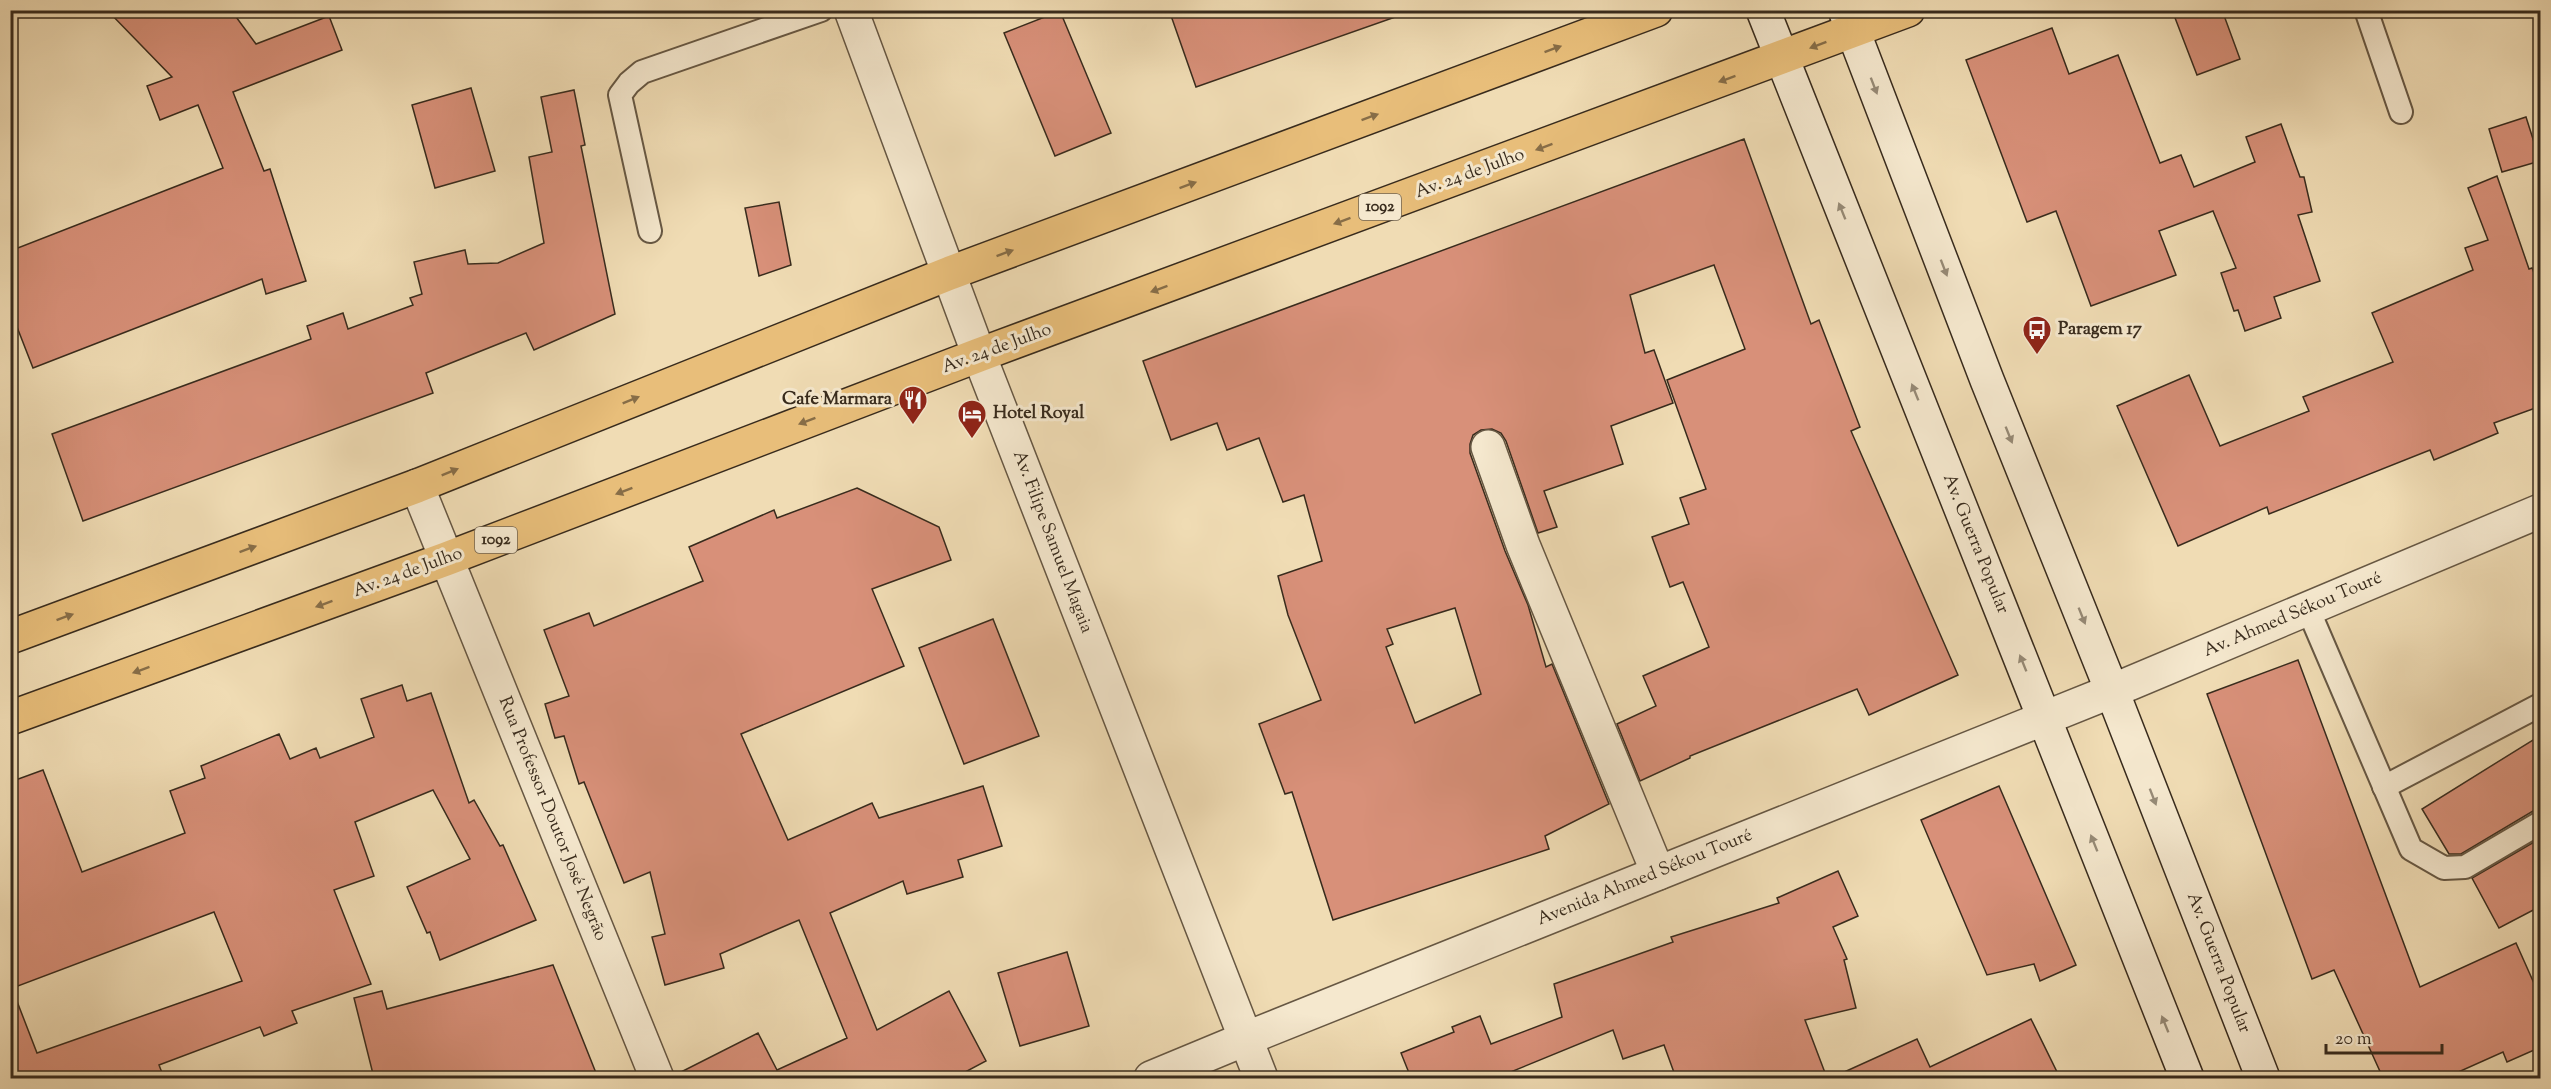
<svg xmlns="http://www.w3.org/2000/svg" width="2551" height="1089" viewBox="0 0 2551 1089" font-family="'Sorts Mill Goudy',serif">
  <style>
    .building { fill: #d89079; stroke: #382b1d; stroke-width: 1.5; fill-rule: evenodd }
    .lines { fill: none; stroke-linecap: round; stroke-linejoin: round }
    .lane-casing { stroke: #665743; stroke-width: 26 }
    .street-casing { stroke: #665743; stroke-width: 36 }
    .secondary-casing { stroke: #382b1d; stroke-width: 36 }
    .primary-casing { stroke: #382b1d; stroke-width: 36 }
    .lane { stroke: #f5e8ce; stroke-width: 22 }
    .street { stroke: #f5e8ce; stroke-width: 33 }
    .secondary { stroke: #f5e8ce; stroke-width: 33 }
    .primary { stroke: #e8be7a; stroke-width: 33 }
    .oneway { fill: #876d47 }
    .oneway2 { fill: #968a76 }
    .labels { text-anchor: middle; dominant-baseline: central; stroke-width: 6; stroke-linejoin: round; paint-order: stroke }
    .shield { fill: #f5e8ce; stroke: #716452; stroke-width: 1.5 }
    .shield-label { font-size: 16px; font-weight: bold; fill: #382b1d }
    .street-label { font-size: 18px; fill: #382b1d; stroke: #f5e8ce }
    .poi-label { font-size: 18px; font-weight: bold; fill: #382b1d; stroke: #f5e8ce; text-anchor: start }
  </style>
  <rect width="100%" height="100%" fill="#f0dcb4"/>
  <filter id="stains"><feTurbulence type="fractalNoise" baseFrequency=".00333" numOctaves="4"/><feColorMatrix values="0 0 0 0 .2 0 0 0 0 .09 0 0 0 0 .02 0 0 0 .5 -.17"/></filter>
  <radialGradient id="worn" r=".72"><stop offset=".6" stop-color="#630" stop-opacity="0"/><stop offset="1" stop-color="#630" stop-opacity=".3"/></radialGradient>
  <g class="building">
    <path d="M107 10H231L256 44 329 16 342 50 233 92 264 171 270 169 306 281 266 294 262 279 33 368 10 309V251L223 168 198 105 160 120 147 86 172 77Z"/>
    <path d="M1169 10H1400L1401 15 1196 87Z"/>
    <path d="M2172 10H2222L2240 59 2197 75Z"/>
    <path d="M1060 11 1111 133 1055 156 1004 33Z"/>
    <path d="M2052 28 2069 74 2118 55 2160 163 2181 155 2194 187 2255 162 2246 137 2281 124 2300 177H2304L2312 212 2298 215 2320 281 2274 297 2281 318 2245 331 2238 310 2234 311 2221 273 2236 268 2213 211 2159 231 2176 275 2091 306 2056 211 2027 222 1966 60Z"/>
    <path d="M471 88 495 171 435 188 412 105Z"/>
    <path d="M574 90 585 145 581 146 615 314 534 350 526 333 426 373 433 393 83 521 52 434 311 339 307 326 343 313 348 329 413 305 410 298 422 294 414 262 465 250 468 264 498 263 544 243 529 157 552 152 541 97Z"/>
    <path d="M2526 117 2540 161 2502 172 2489 129Z"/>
    <path d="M1744 139 1811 324 1819 320 1860 427 1851 431 1958 675 1869 715 1857 689 1690 756V758L1640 781 1617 724 1656 706 1643 676 1709 647 1683 582 1670 587 1652 537 1689 524 1680 498 1706 489 1667 380 1745 349 1714 265 1630 295 1645 353 1654 350 1673 403 1611 426 1623 464 1544 491 1557 527 1538 533 1506 441 1501 433 1492 429 1481 430 1473 435 1470 444V453L1505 551 1528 605 1546 667 1552 664 1609 804 1545 836 1549 849 1333 920 1292 792 1285 794 1259 724 1321 700 1288 615 1278 576 1322 561 1304 495 1283 502 1259 438 1227 450 1217 423 1171 440 1143 361ZM1455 608 1481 694 1415 723 1386 647 1393 644 1387 629Z"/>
    <path d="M2497 176 2529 269 2532 268 2541 290V406L2494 423 2498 433 2434 460 2430 450 2269 514 2267 507 2178 546 2117 406 2189 375 2220 446 2309 411 2303 397 2393 362 2372 313 2473 270 2465 248 2488 240 2468 188Z"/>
    <path d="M779 202 791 265 759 276 745 208Z"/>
    <path d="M857 488 939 527 951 560 872 589 904 666 741 734 788 840 872 803 879 818 983 786 1002 846 958 860 963 877 907 894 903 881 830 913 877 1030 949 991 986 1061 954 1078H675V1075L758 1033 777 1070 847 1038 799 920 720 954 724 968 665 985 652 937 665 934 650 872 624 883 584 782 579 784 564 736 555 738 545 704 569 696 544 630 589 613 594 626 703 581 689 547 774 510 777 518Z"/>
    <path d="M993 619 1039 736 964 764 919 648Z"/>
    <path d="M2298 660 2420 987 2516 943 2541 999V1047L2507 1062 2503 1052 2445 1078H2383L2334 970 2312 979 2207 694Z"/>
    <path d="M402 685 407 701 431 693 469 803 474 800 500 846 503 845 536 920 440 960 430 932 427 933 407 887 470 859 433 790 355 822 374 876 334 890 371 984 292 1011 297 1023 264 1036 260 1027 159 1065 164 1078H10V992L13 991 37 1053 242 981 214 912 10 989V782L43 770 82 872 185 833 170 791 205 778 201 766 279 734 290 759 316 748 320 758 374 737 361 699Z"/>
    <path d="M2541 735V810L2533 811 2461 854H2449L2422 809Z"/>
    <path d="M1999 786 2076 965 2040 981 2034 964 1987 975 1921 820Z"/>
    <path d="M2541 838V906L2499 928 2472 878Z"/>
    <path d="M1838 871 1858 916 1833 927 1847 959 1844 960 1856 1008 1805 1020 1827 1078H1676L1664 1045 1623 1059 1613 1030 1496 1078H1411L1401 1053 1454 1032 1452 1027 1480 1016 1491 1044 1562 1017 1554 984 1673 942 1671 937 1779 903 1777 898Z"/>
    <path d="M1067 952 1089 1026 1020 1046 998 973Z"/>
    <path d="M553 965 598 1078H374L354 998 382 991 387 1009Z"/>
    <path d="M2031 1019 2060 1078H1831L1917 1039 1930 1067Z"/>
  </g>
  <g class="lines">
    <g class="lane-casing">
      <g id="lane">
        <path d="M2366 10 2401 112"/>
        <path d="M650 231 620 95 629 83 642 72 821 10"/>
        <path d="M2308 609 2411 849 2444 868 2465 867 2540 823"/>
        <path d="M2384 787 2540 705"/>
      </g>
    </g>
    <g class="street-casing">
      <g id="street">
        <path d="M851 10 979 355 1261 1078"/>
        <path d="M1488 447 1523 545 1658 873"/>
        <path d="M417 486 657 1078"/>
        <path d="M1151 1078 1245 1039 2112 691 2540 511"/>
      </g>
    </g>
    <g class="secondary-casing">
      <g id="secondary">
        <path d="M1763 10 2187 1078"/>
        <path d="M1845 10 1987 380 2112 691 2263 1078"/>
      </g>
    </g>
    <g class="primary-casing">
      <g id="primary">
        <path d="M10 637 417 486 950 273 1656 10"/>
        <path d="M10 718 446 559 979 355 1908 10"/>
      </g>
    </g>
    <use href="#lane" class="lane"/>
    <use href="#street" class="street"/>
    <use href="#secondary" class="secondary"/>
    <use href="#primary" class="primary"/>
  </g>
  <defs><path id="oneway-solid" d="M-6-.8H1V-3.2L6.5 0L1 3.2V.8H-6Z" transform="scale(1.5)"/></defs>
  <g class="oneway">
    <use href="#oneway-solid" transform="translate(1818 45) rotate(159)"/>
    <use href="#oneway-solid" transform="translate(1553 49) rotate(-20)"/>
    <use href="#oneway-solid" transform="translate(1727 79) rotate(160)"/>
    <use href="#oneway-solid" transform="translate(1370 117) rotate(-20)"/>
    <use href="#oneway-solid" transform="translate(1544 147) rotate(160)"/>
    <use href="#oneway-solid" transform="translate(1188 185) rotate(-20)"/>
    <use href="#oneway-solid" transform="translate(1342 221) rotate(160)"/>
    <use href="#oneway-solid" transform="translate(1005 253) rotate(-20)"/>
    <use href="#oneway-solid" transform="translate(1159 289) rotate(160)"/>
    <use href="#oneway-solid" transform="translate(631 400) rotate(-22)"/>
    <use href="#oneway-solid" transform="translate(807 421) rotate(159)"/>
    <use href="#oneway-solid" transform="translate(450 472) rotate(-22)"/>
    <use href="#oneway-solid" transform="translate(624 491) rotate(159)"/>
    <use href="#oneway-solid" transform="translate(248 549) rotate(-20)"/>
    <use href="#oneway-solid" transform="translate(324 604) rotate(160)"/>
    <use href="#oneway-solid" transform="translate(65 617) rotate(-20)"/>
    <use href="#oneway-solid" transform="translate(141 670) rotate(160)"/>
  </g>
  <g class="oneway2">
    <use href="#oneway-solid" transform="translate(1874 86) rotate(69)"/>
    <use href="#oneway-solid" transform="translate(1842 211) rotate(-112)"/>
    <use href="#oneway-solid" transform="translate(1944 268) rotate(69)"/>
    <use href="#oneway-solid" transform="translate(1915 392) rotate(-112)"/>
    <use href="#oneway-solid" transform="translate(2009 435) rotate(68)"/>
    <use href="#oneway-solid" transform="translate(2082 616) rotate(68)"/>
    <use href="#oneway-solid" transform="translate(2023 663) rotate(-112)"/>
    <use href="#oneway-solid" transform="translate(2153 797) rotate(69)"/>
    <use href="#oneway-solid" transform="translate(2094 843) rotate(-112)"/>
    <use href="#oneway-solid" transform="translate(2165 1024) rotate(-112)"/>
  </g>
  <defs>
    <g id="bus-pin" transform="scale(1.5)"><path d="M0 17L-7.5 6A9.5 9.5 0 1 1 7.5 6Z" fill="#8f2418" stroke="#f5e8ce"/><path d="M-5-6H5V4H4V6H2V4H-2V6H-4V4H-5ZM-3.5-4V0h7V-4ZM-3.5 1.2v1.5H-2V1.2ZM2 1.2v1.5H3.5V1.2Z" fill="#fff"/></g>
    <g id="restaurant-pin" transform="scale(1.5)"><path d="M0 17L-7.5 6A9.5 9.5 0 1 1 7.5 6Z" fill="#8f2418" stroke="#f5e8ce"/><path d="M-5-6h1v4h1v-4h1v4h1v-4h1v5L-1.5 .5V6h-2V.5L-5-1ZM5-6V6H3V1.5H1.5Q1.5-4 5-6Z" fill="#fff"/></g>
    <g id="hotel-pin" transform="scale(1.5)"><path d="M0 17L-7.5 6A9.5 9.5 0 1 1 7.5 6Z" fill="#8f2418" stroke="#f5e8ce"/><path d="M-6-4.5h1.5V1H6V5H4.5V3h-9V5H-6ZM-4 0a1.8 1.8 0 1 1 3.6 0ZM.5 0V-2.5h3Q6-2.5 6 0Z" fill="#fff"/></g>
  </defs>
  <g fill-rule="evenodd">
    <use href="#bus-pin" x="2037" y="330"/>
    <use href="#restaurant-pin" x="913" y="400"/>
    <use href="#hotel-pin" x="972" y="414"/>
  </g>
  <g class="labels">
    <g class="shield">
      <rect x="1359" y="194" width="42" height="26" rx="4.5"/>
      <rect x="475" y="527" width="42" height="26" rx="4.5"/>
    </g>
    <g class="shield-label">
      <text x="1380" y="207">1092</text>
      <text x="496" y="540">1092</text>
    </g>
    <g class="street-label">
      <text transform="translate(1470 174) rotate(-20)">Av. 24 de Julho</text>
      <text transform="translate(997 349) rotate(-20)">Av. 24 de Julho</text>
      <text transform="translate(1052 542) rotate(69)">Av. Filipe Samuel Magaia</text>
      <text transform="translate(1975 544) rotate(68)">Av. Guerra Popular</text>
      <text transform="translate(408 573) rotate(-20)">Av. 24 de Julho</text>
      <text transform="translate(2293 615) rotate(-23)">Av. Ahmed Sékou Touré</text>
      <text transform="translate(552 819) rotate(68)">Rua Professor Doutor José Negrão</text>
      <text transform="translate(1645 878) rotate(-22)">Avenida Ahmed Sékou Touré</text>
      <text transform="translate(2218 963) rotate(69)">Av. Guerra Popular</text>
    </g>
    <g class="poi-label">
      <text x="2058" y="330">Paragem 17</text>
      <text x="892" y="400" text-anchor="end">Cafe Marmara</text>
      <text x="993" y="414">Hotel Royal</text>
    </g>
  </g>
  <rect width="2551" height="1089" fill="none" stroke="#f0dcb4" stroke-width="36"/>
  <rect x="12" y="12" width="2527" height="1065" fill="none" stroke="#382b1d" stroke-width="3"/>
  <rect x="18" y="18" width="2515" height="1053" fill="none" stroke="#382b1d" stroke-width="1.5"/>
  <path d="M2326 1044v9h116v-9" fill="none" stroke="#382b1d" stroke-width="3"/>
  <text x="2335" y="1044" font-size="18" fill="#382b1d" stroke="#f5e8ce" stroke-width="4.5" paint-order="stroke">20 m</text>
  <rect width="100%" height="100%" filter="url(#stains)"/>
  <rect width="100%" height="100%" fill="url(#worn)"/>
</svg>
